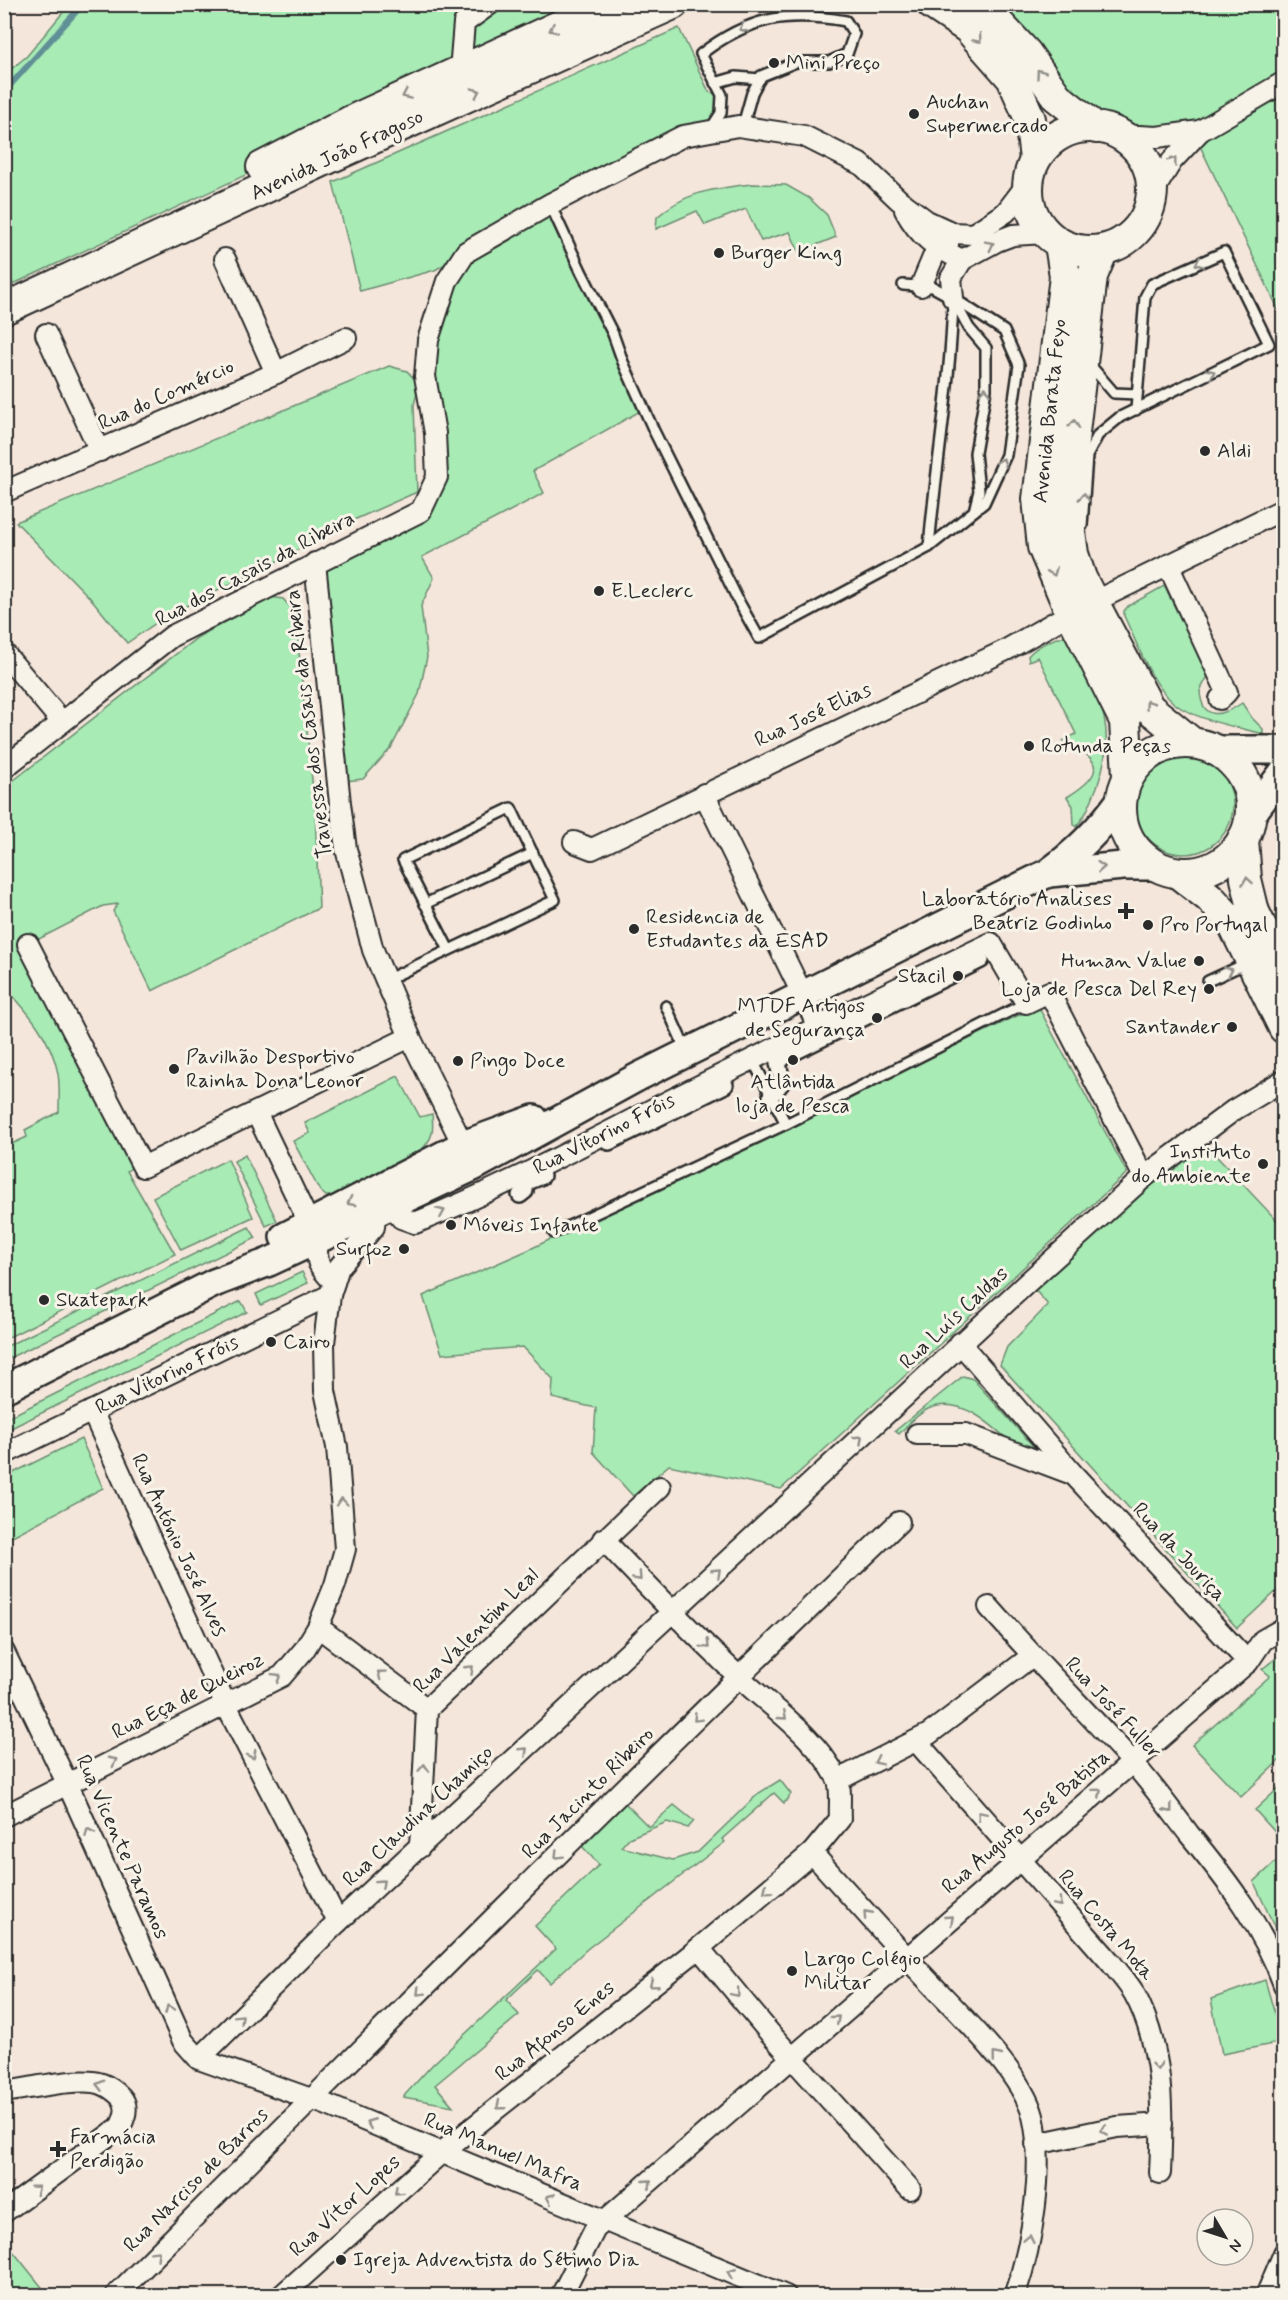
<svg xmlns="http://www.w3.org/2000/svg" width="1288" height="2300" viewBox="0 0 1288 2300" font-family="Mynerve,sans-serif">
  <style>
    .green { fill: #a8ebb5; stroke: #6a8b70; stroke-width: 1.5 }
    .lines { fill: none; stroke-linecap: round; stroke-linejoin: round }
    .stream { stroke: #609096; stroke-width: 6 }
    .service-casing { stroke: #2b2b2b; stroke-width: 14 }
    .pedestrian-casing { stroke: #2b2b2b; stroke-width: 20 }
    .minor-casing { stroke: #2b2b2b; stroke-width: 24 }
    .secondary-casing { stroke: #2b2b2b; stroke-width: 32 }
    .primary-casing { stroke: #2b2b2b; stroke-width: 34 }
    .service { stroke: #f7f3e8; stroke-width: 9 }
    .pedestrian { stroke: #f7f3e8; stroke-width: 15 }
    .minor { stroke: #f7f3e8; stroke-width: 20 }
    .secondary { stroke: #f7f3e8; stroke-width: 27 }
    .primary { stroke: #f7f3e8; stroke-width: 30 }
    .oneway { stroke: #918f8a }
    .poi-dot { fill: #2b2b2b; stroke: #f7f3e8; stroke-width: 2 }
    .labels { text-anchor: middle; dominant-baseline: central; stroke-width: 6; stroke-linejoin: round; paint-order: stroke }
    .poi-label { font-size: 21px; fill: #2b2b2b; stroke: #f7f3e8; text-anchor: start }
    .street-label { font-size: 21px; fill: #2b2b2b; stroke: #f7f3e8 }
  </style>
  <rect width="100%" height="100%" fill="#f5e6db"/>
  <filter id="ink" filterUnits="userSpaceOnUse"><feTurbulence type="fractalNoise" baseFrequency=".0167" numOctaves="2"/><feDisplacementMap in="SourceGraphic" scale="12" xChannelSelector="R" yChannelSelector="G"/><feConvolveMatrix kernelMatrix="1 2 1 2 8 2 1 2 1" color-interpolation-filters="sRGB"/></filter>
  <g filter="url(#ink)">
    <g class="green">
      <path d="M69 5H466L464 22 490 5H607L5 288 4 75 27 56Z"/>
      <path d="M978 5H1283V319L1199 144 1120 135 1108 130Z"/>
      <path d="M679 28 709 92 722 95 721 113 709 131 550 204 644 409 533 471 544 493 422 557 434 578 421 606 427 657 419 694 391 748 363 779 337 782 315 563 421 511 431 491 425 376 464 253 435 270 360 291 333 182Z"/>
      <path d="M751 184 786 185 809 198 827 215 836 237 799 252 790 232 761 241 746 209 705 225 697 211 656 229 657 217C686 191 714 189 751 184Z"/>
      <path d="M389 366 407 371 419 384 414 405 417 492 347 523 255 573 204 596 159 621 127 643 93 601 16 522Z"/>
      <path d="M1164 586 1209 674 1200 691C1202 722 1223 716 1242 703L1252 718 1263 729V734C1237 727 1196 720 1175 704 1152 686 1137 643 1124 616V611L1128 606Z"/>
      <path d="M271 597 283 599 295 612 315 810 319 908 152 991 113 911 118 904 103 906 29 944 133 1167 127 1171 175 1254 5 1339V1147L27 1137 25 1130 59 1112C59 1099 60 1086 58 1074 52 1039 28 1012 5 987V787L198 637Z"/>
      <path d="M1065 636 1069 640C1097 696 1120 722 1097 787 1091 801 1087 815 1076 827L1074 825 1073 806 1067 797C1090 783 1111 766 1076 748L1068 751 1063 741 1076 734 1038 657 1029 661 1028 656C1035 647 1053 638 1065 636Z"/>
      <circle cx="1184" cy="805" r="49"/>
      <path d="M1038 1006 1127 1173 781 1489 669 1465 633 1496 593 1452 596 1408 552 1398 553 1379 523 1347 442 1354 423 1296 526 1251Z"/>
      <path d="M398 1076 420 1117 432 1114C434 1132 433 1138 420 1152L335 1196H326L320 1191 293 1141 310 1133 305 1123Z"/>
      <path d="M1204 1143 1283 1227V1585L1237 1628 1000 1365 1007 1347 1048 1305 1028 1282 1144 1177Z"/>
      <path d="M245 1155 277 1221 266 1226 234 1161Z"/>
      <path d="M228 1159 253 1217 181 1250 153 1197Z"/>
      <path d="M249 1227 256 1238 5 1360V1347Z"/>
      <path d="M302 1272 308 1283 261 1305 256 1294Z"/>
      <path d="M241 1301 247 1312 5 1431V1419Z"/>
      <path d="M963 1376 973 1379 1034 1447 1028 1458C1002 1436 966 1392 928 1409 917 1414 907 1426 899 1434L895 1431Z"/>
      <path d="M81 1439 103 1488 5 1540V1477Z"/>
      <path d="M1283 1653V1764L1280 1760 1241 1797 1192 1745 1270 1676 1262 1669Z"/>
      <path d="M780 1780 791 1794 784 1803 774 1793 722 1839 725 1842 587 1949 550 1983 538 1970 506 2000 519 2015 435 2085 453 2106 403 2097 433 2064 556 1949 535 1926 599 1865 582 1846 625 1803 649 1827 674 1805 694 1821 688 1828 667 1822 629 1838 621 1847 673 1860 698 1852 759 1793Z"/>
      <path d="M1283 1784V1841L1255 1810Z"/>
      <path d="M1283 1855V1941L1269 1915 1254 1882Z"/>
      <path d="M1265 1980 1283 2042 1222 2054 1211 1999Z"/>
      <path d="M4 2240 45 2291 41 2295H5Z"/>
    </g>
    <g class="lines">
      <path class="stream" d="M4 92 83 4"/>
      <g class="service-casing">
        <g id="service">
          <path d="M715 83 736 77 760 79"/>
          <path d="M710 130 721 113 722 95 701 54C749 17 786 11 846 21L854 34 847 54 829 62H796L761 76 752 93 745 118 752 126"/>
          <path d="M550 204 581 271 613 334 623 362 654 431 740 604 759 638 929 547 984 503 1006 455 1019 365 1004 331 953 298"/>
          <path d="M903 285 933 287 953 298C951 382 936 464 929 547"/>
          <path d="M954 300 969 328 986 348V390L975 453 979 491 974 511"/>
          <path d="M1090 365 1114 393 1137 394"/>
          <path d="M1082 526 1087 456 1098 435 1120 417 1269 344 1224 252 1152 284 1145 297 1136 410"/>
          <path d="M425 904 533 853"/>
          <path d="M386 980 555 900 511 808 403 860 449 950"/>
          <path d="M1208 981 1247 963"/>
          <path d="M666 1006 686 1050"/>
          <path d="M752 1059 786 1124 1026 1003"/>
          <path d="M554 1233 786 1124"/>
        </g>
      </g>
      <g class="pedestrian-casing">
        <g id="pedestrian">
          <path d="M771 1096 782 1082 778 1063 784 1057 981 960"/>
          <path d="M609 1142 725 1085"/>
          <path d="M520 1195 525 1191V1183L542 1176"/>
        </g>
      </g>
      <g class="minor-casing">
        <g id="minor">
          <path d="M460 71 464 23 490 4"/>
          <path d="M1120 135 1157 137 1200 131"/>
          <path d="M1151 195 1172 161 1200 131 1284 82"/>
          <path d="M905 210C919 237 935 247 962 260L997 241 1013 235 1045 233"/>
          <path d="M225 259 276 373"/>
          <path d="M921 286 937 248 948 244"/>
          <path d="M953 298 951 278 962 260"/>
          <path d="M46 334 100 451"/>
          <path d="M4 492 276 373 346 338"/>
          <path d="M315 563 340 803 346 849 373 950 410 1037 463 1145"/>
          <path d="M1168 565 1227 692 1220 699"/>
          <path d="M1093 602 1284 509"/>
          <path d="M4 653 62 722"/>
          <path d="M4 768 172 636 421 511 437 477 435 433 425 376 428 340 447 281 466 252 550 204 683 136 738 126 804 136 862 165 899 200 927 221 953 233 973 234 1006 212 1028 183"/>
          <path d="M704 794 818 1026"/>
          <path d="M574 842 592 849 1006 650 1071 613"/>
          <path d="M28 944 143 1167 410 1037"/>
          <path d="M256 1112 309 1223"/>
          <path d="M393 1205 401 1218 415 1223C506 1187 593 1139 681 1095 784 1043 887 993 991 943L1026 1003 1049 992 1144 1177"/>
          <path d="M318 1240C315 1261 318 1267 334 1282"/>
          <path d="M960 1343 1074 1475 1248 1662"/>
          <path d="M92 1411 225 1703 338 1922"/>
          <path d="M917 1434H966L1072 1474"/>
          <path d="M4 1454 330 1295"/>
          <path d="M989 1607C1034 1658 1081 1706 1126 1755 1149 1780 1169 1808 1189 1834 1227 1880 1264 1928 1284 1985"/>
          <path d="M318 1627 427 1709"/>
          <path d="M4 1652 68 1785 183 2041 199 2059 325 2104 786 2296"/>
          <path d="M917 1742 1112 1964C1119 1973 1128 1983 1134 1993 1164 2048 1163 2112 1160 2173"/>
          <path d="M838 1780 929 1734 1032 1656"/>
          <path d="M4 1816 282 1676 304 1650 318 1627 335 1585 345 1549 337 1447 325 1391 324 1343 330 1295 339 1267 374 1227 375 1213"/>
          <path d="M420 1847 427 1709 660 1487"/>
          <path d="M812 1853C847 1892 883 1932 919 1971 952 2007 1021 2070 1033 2116 1045 2166 1032 2248 1014 2296"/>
          <path d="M699 1948 769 2032 910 2189"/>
          <path d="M199 2059 338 1922 1028 1282 1144 1177 1234 1110 1284 1080"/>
          <path d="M4 2092C28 2089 82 2076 102 2084 110 2087 115 2091 121 2097 129 2106 125 2118 120 2127L4 2212"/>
          <path d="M1036 2144 1117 2127 1162 2124"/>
          <path d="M115 2296C375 2036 634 1776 899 1522"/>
          <path d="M281 2296 442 2152 699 1948 812 1853 840 1819C839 1807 842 1788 837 1778 815 1736 772 1708 738 1676 691 1632 647 1586 603 1539"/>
          <path d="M561 2296 595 2229 1248 1662 1263 1640 1284 1628"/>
          <path d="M1266 2296 1284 2253"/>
        </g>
      </g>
      <g class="secondary-casing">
        <g id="secondary">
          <path d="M1218 750H1284"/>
          <path d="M1251 815 1284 771"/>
          <path d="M1049 873 1123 866H1154"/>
          <path d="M284 1237 463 1145 534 1119"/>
          <path d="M4 1389 214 1283 269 1262 475 1166 638 1077 1048 873C1077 852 1099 830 1120 801"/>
        </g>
      </g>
      <g class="primary-casing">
        <g id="primary">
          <path d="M932 4 968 28 1012 78 1030 119 1035 159"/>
          <path d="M978 4 985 9 1026 53 1057 97 1096 128"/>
          <circle cx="1090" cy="189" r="62"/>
          <path d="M262 167 349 122 607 4"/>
          <path d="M1060 244 1065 276 1038 499 1043 547 1071 613 1125 721 1128 776"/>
          <path d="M1103 250 1092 276 1066 502 1073 554 1081 578 1093 602 1149 708 1192 743"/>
          <path d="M4 309 327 159 673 4"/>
          <circle cx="1186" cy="808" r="65"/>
          <path d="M1243 839 1246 879 1254 912 1284 974"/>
          <path d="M1178 873 1210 898 1232 922 1284 1028"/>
        </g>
      </g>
      <use href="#service" class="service"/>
      <use href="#pedestrian" class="pedestrian"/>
      <use href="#minor" class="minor"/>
      <use href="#secondary" class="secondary"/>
      <use href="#primary" class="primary"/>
    </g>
    <defs><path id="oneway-chevron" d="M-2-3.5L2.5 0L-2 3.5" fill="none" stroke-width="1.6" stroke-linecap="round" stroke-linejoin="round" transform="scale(1.5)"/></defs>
    <g class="oneway">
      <use href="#oneway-chevron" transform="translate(743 28) rotate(156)"/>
      <use href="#oneway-chevron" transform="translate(553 29) rotate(156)"/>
      <use href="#oneway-chevron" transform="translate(978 39) rotate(49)"/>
      <use href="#oneway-chevron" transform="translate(1040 73) rotate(-126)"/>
      <use href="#oneway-chevron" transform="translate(476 92) rotate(-24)"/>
      <use href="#oneway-chevron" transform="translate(406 95) rotate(155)"/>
      <use href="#oneway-chevron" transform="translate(1173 161) rotate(-53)"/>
      <use href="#oneway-chevron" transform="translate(990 245) rotate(-27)"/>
      <use href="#oneway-chevron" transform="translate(1199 263) rotate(156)"/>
      <use href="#oneway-chevron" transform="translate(1211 373) rotate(-26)"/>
      <use href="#oneway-chevron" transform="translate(985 391) rotate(-84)"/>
      <use href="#oneway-chevron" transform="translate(1074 424) rotate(-83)"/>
      <use href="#oneway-chevron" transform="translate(1002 462) rotate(-68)"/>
      <use href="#oneway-chevron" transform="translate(1084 497) rotate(-86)"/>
      <use href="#oneway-chevron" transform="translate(1053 572) rotate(68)"/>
      <use href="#oneway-chevron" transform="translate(1149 704) rotate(-126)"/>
      <use href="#oneway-chevron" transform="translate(1101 867) rotate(-4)"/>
      <use href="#oneway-chevron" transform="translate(1247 881) rotate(-99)"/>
      <use href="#oneway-chevron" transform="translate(1229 971) rotate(-25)"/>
      <use href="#oneway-chevron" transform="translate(351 1202) rotate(153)"/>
      <use href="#oneway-chevron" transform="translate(441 1212) rotate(-23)"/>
      <use href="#oneway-chevron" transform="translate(859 1439) rotate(-43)"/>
      <use href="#oneway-chevron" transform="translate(342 1502) rotate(-95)"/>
      <use href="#oneway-chevron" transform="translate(717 1572) rotate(-43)"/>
      <use href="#oneway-chevron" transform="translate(638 1577) rotate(47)"/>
      <use href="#oneway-chevron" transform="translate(706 1645) rotate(45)"/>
      <use href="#oneway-chevron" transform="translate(470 1669) rotate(-44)"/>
      <use href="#oneway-chevron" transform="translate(381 1674) rotate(-143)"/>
      <use href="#oneway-chevron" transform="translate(277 1677) rotate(-32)"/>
      <use href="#oneway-chevron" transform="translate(783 1716) rotate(41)"/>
      <use href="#oneway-chevron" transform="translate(697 1718) rotate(135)"/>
      <use href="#oneway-chevron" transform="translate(524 1751) rotate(-43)"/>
      <use href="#oneway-chevron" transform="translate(252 1755) rotate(63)"/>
      <use href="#oneway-chevron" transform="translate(113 1761) rotate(-27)"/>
      <use href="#oneway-chevron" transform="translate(878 1761) rotate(154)"/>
      <use href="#oneway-chevron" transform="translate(424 1768) rotate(-87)"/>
      <use href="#oneway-chevron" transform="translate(1098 1792) rotate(-40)"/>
      <use href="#oneway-chevron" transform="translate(1169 1809) rotate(51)"/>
      <use href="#oneway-chevron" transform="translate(981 1815) rotate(-131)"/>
      <use href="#oneway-chevron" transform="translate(89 1832) rotate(-114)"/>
      <use href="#oneway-chevron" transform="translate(558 1855) rotate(135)"/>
      <use href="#oneway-chevron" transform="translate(381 1883) rotate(-42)"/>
      <use href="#oneway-chevron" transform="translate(767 1890) rotate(140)"/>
      <use href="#oneway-chevron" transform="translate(1058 1903) rotate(48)"/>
      <use href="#oneway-chevron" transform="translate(867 1914) rotate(-132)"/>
      <use href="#oneway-chevron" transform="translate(950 1919) rotate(-41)"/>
      <use href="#oneway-chevron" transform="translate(653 1984) rotate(141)"/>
      <use href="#oneway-chevron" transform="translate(420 1992) rotate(135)"/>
      <use href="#oneway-chevron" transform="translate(736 1993) rotate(50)"/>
      <use href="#oneway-chevron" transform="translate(169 2009) rotate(-114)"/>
      <use href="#oneway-chevron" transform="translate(240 2018) rotate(-45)"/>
      <use href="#oneway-chevron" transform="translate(836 2019) rotate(-41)"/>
      <use href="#oneway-chevron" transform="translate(996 2056) rotate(-129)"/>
      <use href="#oneway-chevron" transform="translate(1157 2066) rotate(83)"/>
      <use href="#oneway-chevron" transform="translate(100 2085) rotate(-165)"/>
      <use href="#oneway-chevron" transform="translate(500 2106) rotate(141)"/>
      <use href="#oneway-chevron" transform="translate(370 2123) rotate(-158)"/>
      <use href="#oneway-chevron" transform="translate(1104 2130) rotate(169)"/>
      <use href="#oneway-chevron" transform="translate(648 2183) rotate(-41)"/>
      <use href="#oneway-chevron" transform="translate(36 2189) rotate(-37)"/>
      <use href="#oneway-chevron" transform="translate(398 2191) rotate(138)"/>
      <use href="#oneway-chevron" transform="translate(550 2198) rotate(-157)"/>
      <use href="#oneway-chevron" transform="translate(1029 2239) rotate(-78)"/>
      <use href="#oneway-chevron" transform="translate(156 2254) rotate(-45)"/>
      <use href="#oneway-chevron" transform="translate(731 2273) rotate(-158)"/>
    </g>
  </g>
  <g class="poi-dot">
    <circle cx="774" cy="63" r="6"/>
    <circle cx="914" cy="114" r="6"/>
    <circle cx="719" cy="253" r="6"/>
    <circle cx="1205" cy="451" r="6"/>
    <circle cx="599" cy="591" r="6"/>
    <circle cx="1029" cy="746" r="6"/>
    <path d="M1123 902h6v6h6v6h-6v6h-6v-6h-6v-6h6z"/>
    <circle cx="1148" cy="925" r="6"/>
    <circle cx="634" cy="929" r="6"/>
    <circle cx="1199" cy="961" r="6"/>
    <circle cx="958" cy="976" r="6"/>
    <circle cx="1209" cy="989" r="6"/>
    <circle cx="877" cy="1018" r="6"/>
    <circle cx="1232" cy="1027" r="6"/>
    <circle cx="793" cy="1060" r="6"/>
    <circle cx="458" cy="1061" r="6"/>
    <circle cx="174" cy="1069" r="6"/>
    <circle cx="1263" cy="1164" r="6"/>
    <circle cx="451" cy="1225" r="6"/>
    <circle cx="404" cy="1249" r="6"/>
    <circle cx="44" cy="1300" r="6"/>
    <circle cx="271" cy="1342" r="6"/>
    <circle cx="792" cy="1971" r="6"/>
    <path d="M55 2140h6v6h6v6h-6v6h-6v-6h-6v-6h6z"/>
    <circle cx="341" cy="2260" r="6"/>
  </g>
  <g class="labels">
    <g class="poi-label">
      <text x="786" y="63">Mini Preço</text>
      <text x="926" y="102">Auchan<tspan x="926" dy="24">Supermercado</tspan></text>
      <text x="731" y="253">Burger King</text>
      <text x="1217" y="451">Aldi</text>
      <text x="611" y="591">E.Leclerc</text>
      <text x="1041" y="746">Rotunda Peças</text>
      <text x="1112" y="899" text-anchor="end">Laboratório Analises<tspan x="1112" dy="24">Beatriz Godinho</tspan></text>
      <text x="646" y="917">Residencia de<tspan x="646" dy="24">Estudantes da ESAD</tspan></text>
      <text x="1160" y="925">Pro Portugal</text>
      <text x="1187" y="961" text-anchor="end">Human Value</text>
      <text x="946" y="976" text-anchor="end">Stacil</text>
      <text x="1197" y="989" text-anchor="end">Loja de Pesca Del Rey</text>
      <text x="865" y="1006" text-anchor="end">MTDF Artigos<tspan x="865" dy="24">de Segurança</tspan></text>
      <text x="1220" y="1027" text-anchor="end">Santander</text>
      <text x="186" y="1057">Pavilhão Desportivo<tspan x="186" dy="24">Rainha Dona Leonor</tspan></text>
      <text x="470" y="1061">Pingo Doce</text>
      <text x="793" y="1082" text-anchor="middle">Atlântida<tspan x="793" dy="24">loja de Pesca</tspan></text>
      <text x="1251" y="1152" text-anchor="end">Instituto<tspan x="1251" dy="24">do Ambiente</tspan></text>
      <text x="463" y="1225">Móveis Infante</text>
      <text x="392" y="1249" text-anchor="end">Surfoz</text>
      <text x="56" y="1300">Skatepark</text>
      <text x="283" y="1342">Cairo</text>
      <text x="804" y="1959">Largo Colégio<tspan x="804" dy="24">Militar</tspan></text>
      <text x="70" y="2137">Farmácia<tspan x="70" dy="24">Perdigão</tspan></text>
      <text x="353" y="2260">Igreja Adventista do Sétimo Dia</text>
    </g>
    <g class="street-label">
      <text transform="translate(337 155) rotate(-25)">Avenida João Fragoso</text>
      <text transform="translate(166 395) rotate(-24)">Rua do Comércio</text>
      <text transform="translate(1050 411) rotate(-84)">Avenida Barata Feyo</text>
      <text transform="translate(255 569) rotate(-28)">Rua dos Casais da Ribeira</text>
      <text transform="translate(813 715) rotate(-25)">Rua José Elias</text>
      <text transform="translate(309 724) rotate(-97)">Travessa dos Casais da Ribeira</text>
      <text transform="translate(604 1134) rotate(-27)">Rua Vitorino Fróis</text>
      <text transform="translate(954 1318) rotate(-43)">Rua Luís Caldas</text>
      <text transform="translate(167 1375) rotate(-26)">Rua Vitorino Fróis</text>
      <text transform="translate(179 1545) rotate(65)">Rua António José Alves</text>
      <text transform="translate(1179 1552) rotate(47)">Rua da Jouriça</text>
      <text transform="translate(476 1631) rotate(-45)">Rua Valentim Leal</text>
      <text transform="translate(188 1696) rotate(-27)">Rua Eça de Queiroz</text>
      <text transform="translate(1113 1708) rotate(47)">Rua José Fuller</text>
      <text transform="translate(588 1793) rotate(-45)">Rua Jacinto Ribeiro</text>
      <text transform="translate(418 1816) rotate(-43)">Rua Claudina Chamiço</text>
      <text transform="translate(1026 1822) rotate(-40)">Rua Augusto José Batista</text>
      <text transform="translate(122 1847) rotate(66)">Rua Vicente Paramos</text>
      <text transform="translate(1106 1925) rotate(50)">Rua Costa Mota</text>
      <text transform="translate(555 2031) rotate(-39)">Rua Afonso Enes</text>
      <text transform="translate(503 2152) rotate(23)">Rua Manuel Mafra</text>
      <text transform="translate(196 2180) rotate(-45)">Rua Narciso de Barros</text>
      <text transform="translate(345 2206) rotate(-42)">Rua Vítor Lopes</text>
    </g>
  </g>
  <rect width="1288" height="2300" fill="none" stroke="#f7f3e8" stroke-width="24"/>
  <rect x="12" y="12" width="1264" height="2276" fill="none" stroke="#2b2b2b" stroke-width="2" filter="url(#ink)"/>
  <g transform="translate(1225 2237) rotate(129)"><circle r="28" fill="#f7f3e8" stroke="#a5a39c" stroke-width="1.5"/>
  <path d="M0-4.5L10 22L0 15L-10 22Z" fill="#2b2b2b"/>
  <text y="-9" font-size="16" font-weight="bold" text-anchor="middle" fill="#2b2b2b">N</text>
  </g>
</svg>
